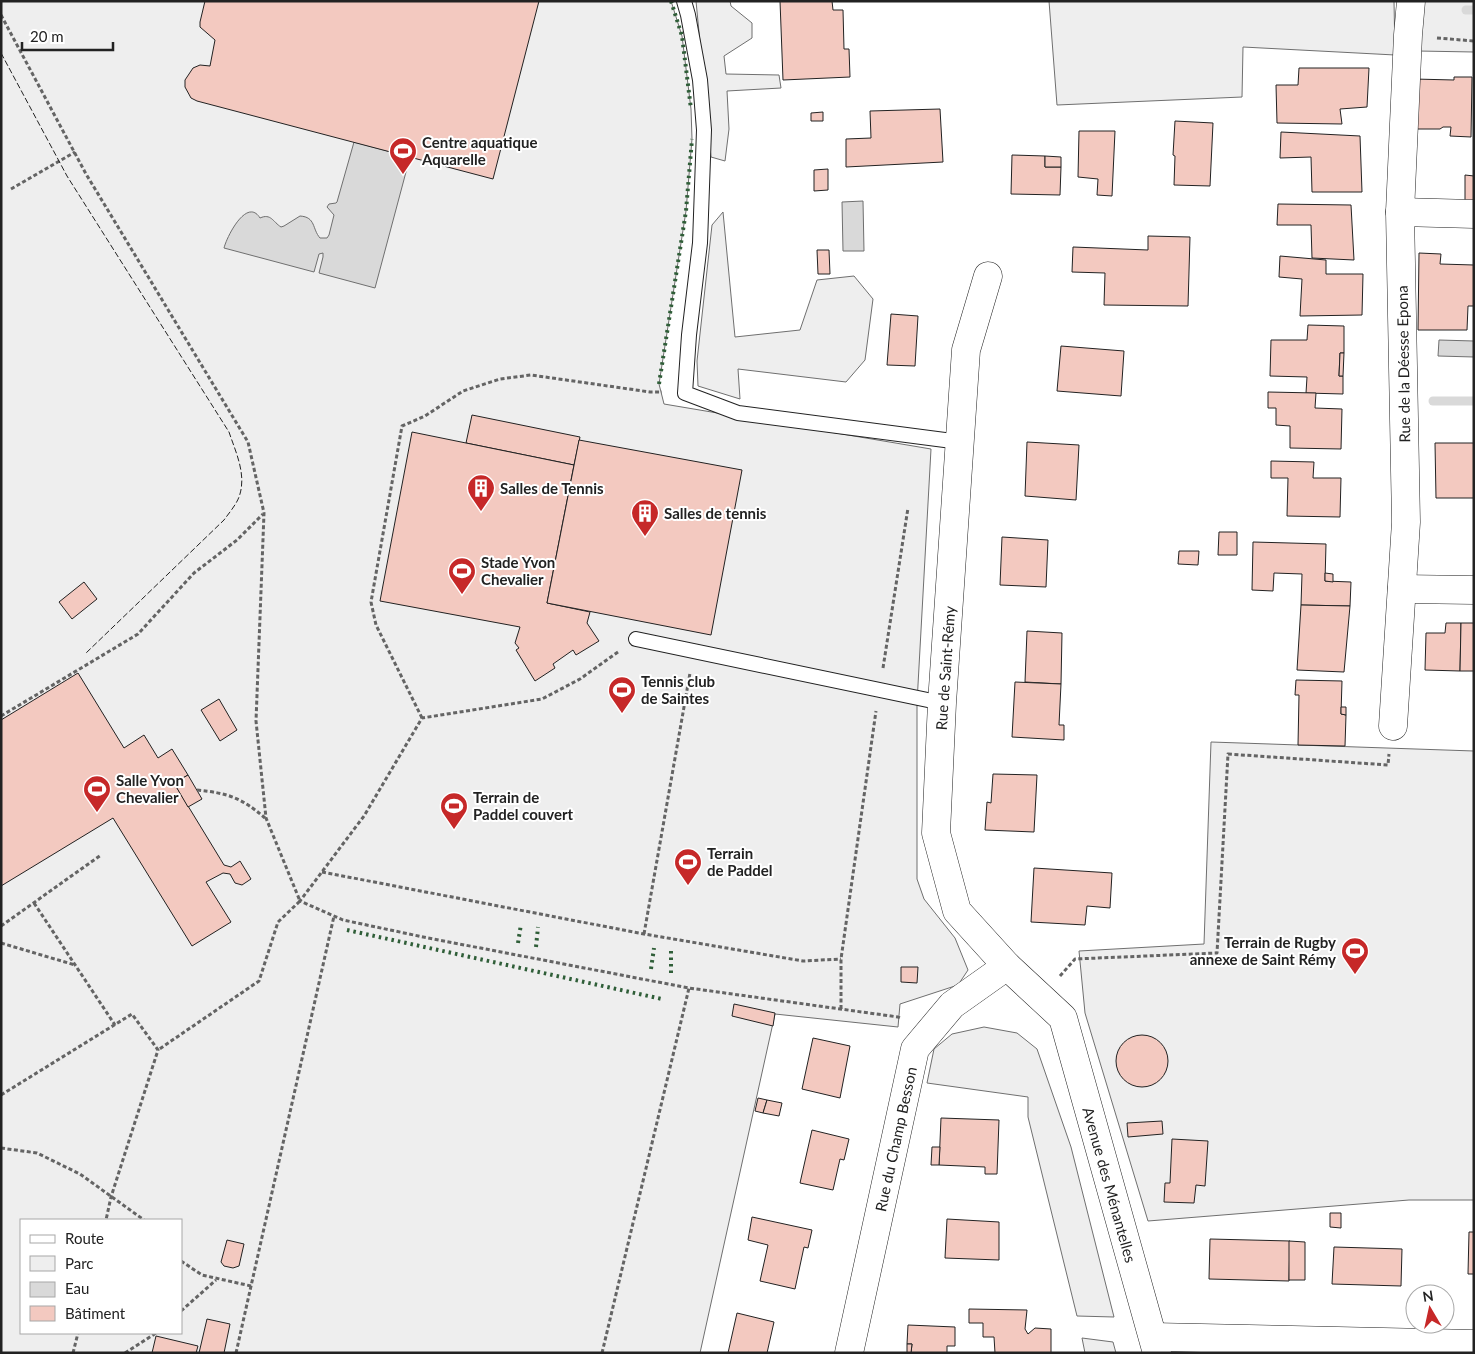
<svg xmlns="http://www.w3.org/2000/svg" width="1475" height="1354" viewBox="0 0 1475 1354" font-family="Lato,sans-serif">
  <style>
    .green { fill: #eee; stroke: #6f6f6f; fill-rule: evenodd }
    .water { fill: #d9d9d9; stroke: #6f6f6f }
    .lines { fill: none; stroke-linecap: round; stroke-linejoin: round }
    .stream { stroke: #d9d9d9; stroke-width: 9 }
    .building { fill: #f3c9c0; stroke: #222 }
    .service-casing { stroke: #222; stroke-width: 16 }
    .minor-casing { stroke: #222; stroke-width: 29 }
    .path { stroke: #646464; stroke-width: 3; stroke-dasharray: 4 2.5; stroke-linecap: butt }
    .service { stroke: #fff; stroke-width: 14 }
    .minor { stroke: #fff; stroke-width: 28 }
    .hedge { stroke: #2f5e38; stroke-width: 4; stroke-dasharray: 2.5 4; stroke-linecap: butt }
    .fence { stroke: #222; stroke-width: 1; stroke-dasharray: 6 2.5; stroke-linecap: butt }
    .labels { text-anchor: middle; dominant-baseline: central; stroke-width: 4; stroke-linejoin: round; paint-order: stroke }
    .poi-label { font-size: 15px; font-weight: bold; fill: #222; stroke: #fff; text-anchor: start }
    .street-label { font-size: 15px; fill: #222; stroke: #fff }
  </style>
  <rect width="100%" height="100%" fill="#fff"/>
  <g class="green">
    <path d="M1 1H671L682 36 691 109 692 139 686 211 659 384 664 404 931 449 917 703V879L924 899 955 938 968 970 958 985 900 1004 898 1027 775 1014 700 1353H1ZM21 1220H181V1333H21Z"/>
    <path d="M696 1H730L731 6 752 23V38L724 56 726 74 779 75 781 88 727 91 729 129 725 161 711 157Z"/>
    <path d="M1049 1H1394L1395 55 1243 47 1242 97 1057 105Z"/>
    <path d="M1421 1H1474V52L1418 51Z"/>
    <path d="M723 212 735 337 800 330 817 280 854 276 873 299 865 360 846 382 738 369 740 399 698 386 697 361 712 225Z"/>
    <path d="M1211 742 1474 751V1200H1409L1148 1221 1085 1013 1079 951 1204 944Z"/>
    <path d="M984 1027 1017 1033 1037 1049 1071 1147 1114 1317 1077 1316 1028 1117V1097L927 1083 934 1049 952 1034Z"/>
    <path d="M1082 1338 1113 1342 1116 1353H1085Z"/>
  </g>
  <g class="water">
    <path d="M354 142 410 157 375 288 319 273 323 257V253L319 254 314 272 224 248C227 236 247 197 260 218 271 213 273 222 281 227L284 226 300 216C316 217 312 229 320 238H327L329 235 334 215 327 207 329 204 336 203 337 202Z"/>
    <path d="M863 201 864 251H843L842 202Z"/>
    <path d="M1439 340 1474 341V357L1438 356Z"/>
  </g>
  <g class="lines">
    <g class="stream">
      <path d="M1466 10H1474"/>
      <path d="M1433 401H1474"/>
    </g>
  </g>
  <g class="building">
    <path d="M205 1H539L493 179 197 101 191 98 185 87V80L193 68 200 65 210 66 215 40 200 27V22Z"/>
    <path d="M780 1H832L833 10H843L844 49H849L850 77 783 80Z"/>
    <path d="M1299 68H1369L1367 107 1340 109 1342 124 1277 123 1276 85H1298Z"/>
    <path d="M1454 77H1472L1471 137 1450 136 1451 127H1443L1440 129H1413L1414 79 1454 80Z"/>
    <path d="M940 109 943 162 846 167V139L871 138 870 111Z"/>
    <path d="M823 112V121H811V113Z"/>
    <path d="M1175 121 1213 123 1210 186 1174 185 1175 156 1173 155Z"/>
    <path d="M1079 131H1115L1112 196 1097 195 1098 179 1078 177Z"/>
    <path d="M1281 132 1360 136 1362 192H1312L1311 157 1280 158Z"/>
    <path d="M1012 155 1045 156V167H1061L1060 195 1011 194Z"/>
    <path d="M1045 156 1061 157V167H1045Z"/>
    <path d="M828 169V190L814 191V170Z"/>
    <path d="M1465 175 1474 176V205H1465Z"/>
    <path d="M1278 204 1351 205 1354 260 1312 258 1311 225H1277Z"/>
    <path d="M1148 236 1190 237 1188 306 1104 305 1105 273 1072 272 1073 247 1148 250Z"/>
    <path d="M817 250H829L830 274H818Z"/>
    <path d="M1419 253 1441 254 1440 264 1474 265V306H1468L1467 330H1418Z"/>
    <path d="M1280 256 1326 260V274H1363L1362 315 1300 316 1302 279 1279 277Z"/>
    <path d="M891 314 918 316 915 366 887 365Z"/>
    <path d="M1308 325 1344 326V353H1340L1339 376H1343V394L1306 393 1307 377 1270 376 1271 340H1307Z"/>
    <path d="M1061 346 1124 351 1121 396 1057 391Z"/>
    <path d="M1340 353H1344L1343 376H1339Z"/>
    <path d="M1268 392 1316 393 1315 408 1342 409 1341 449 1290 448V426L1276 425V408H1268Z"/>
    <path d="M472 415 580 437 574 465 466 443Z"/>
    <path d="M412 432 574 465 547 603 590 612 587 623 599 641 576 655 573 650 553 664 555 668 535 681 516 650 519 648 515 643 520 627 380 601Z"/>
    <path d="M579 440 742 470 711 635 547 603Z"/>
    <path d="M1027 442 1079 445 1076 500 1025 496Z"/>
    <path d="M1435 443H1474V498H1436Z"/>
    <path d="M1271 461 1314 462 1313 478H1341L1340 517 1287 516 1288 478H1271Z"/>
    <path d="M1219 532H1237V555H1218Z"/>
    <path d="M1002 537 1048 540 1046 587 1000 585Z"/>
    <path d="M1253 542 1326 544 1325 581 1351 582 1350 606 1301 605 1302 574 1274 573 1273 591 1252 590Z"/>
    <path d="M1179 551H1199L1198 565 1178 564Z"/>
    <path d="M1325 573 1333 574V582L1325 581Z"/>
    <path d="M84 582 97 599 72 619 59 602Z"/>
    <path d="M1301 605 1350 606 1344 672 1297 670Z"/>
    <path d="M1446 623H1461L1460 671 1425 670 1426 633H1445Z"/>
    <path d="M1461 623H1474V671H1460Z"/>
    <path d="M1027 631 1062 633 1061 684 1025 682Z"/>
    <path d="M78 673 124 748 144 735 158 758 172 749 188 775 174 783 224 865 231 867 240 861 251 879 242 885 235 883 230 874 223 873 206 882 231 922 192 946 113 818 1 886V720Z"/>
    <path d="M1296 680 1342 681 1341 714 1346 715 1345 746 1298 745 1299 695H1295Z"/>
    <path d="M1015 682 1061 684 1059 725H1064V740L1012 737Z"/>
    <path d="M219 699 237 730 220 741 201 710Z"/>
    <path d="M1341 707H1346V715L1341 714Z"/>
    <path d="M993 774 1037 775 1034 832 985 830 987 802 991 803Z"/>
    <path d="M188 775 202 799 188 807 174 783Z"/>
    <path d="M1034 868 1112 873 1110 908 1087 906 1085 925 1031 922Z"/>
    <path d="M901 967H918L917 983 901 982Z"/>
    <path d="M734 1004 775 1013 773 1026 732 1016Z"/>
    <circle cx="1142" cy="1061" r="26"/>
    <path d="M813 1038 850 1046 840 1098 802 1089Z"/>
    <path d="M758 1098 767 1100 763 1113 755 1111Z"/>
    <path d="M767 1100 782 1103 779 1116 763 1113Z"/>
    <path d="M941 1118 999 1120 997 1174H985V1167L939 1165Z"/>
    <path d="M1162 1121 1163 1134 1128 1137 1127 1123Z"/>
    <path d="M812 1130 849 1139 844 1160 840 1159 833 1190 800 1183Z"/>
    <path d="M1172 1139 1208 1141 1205 1186 1196 1185 1194 1203 1164 1202 1165 1183H1170Z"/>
    <path d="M932 1147H940L939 1165H931Z"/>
    <path d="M1330 1213H1341V1228L1330 1227Z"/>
    <path d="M752 1217 812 1230 808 1248 804 1247 795 1289 760 1281 768 1245 748 1240Z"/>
    <path d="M947 1219 999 1222V1260L945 1258Z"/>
    <path d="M1469 1232H1474V1274H1468Z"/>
    <path d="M1210 1239 1290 1241 1289 1281 1209 1279Z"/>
    <path d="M227 1240 244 1244 239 1266 233 1268 224 1266 221 1262Z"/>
    <path d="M1289 1241 1305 1242V1280H1289Z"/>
    <path d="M1334 1247 1402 1249 1401 1286 1332 1284Z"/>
    <path d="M969 1309 1027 1310 1025 1329 1028 1334 1035 1328 1051 1329V1353H995L994 1337H983V1323H969Z"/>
    <path d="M737 1313 774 1322 767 1353H728Z"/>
    <path d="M207 1319 230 1324 224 1353H199Z"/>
    <path d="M908 1325 955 1327V1346H947V1353H911L912 1344H907Z"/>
    <path d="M156 1336 198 1346 196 1353H152Z"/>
    <path d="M907 1344H912L911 1353H907Z"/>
  </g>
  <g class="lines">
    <g class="service-casing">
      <g id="service">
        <path d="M684 1 688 15 700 80 704 130 700 243 689 335 685 393 738 413 960 442"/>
        <path d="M636 639 942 703"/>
      </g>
    </g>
    <g class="minor-casing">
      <g id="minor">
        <path d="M1400 212 1474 214"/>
        <path id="s1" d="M988 276 966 350 942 703 936 833 957 911 1007 966 1063 1018 1157 1353"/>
        <path d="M1402 589 1474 590"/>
        <path d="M1393 726 1406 522 1400 212 1408 35 1411 1"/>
        <path d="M1154 1337 1474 1344"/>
        <path id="s2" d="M849 1353 915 1049 952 1005 1007 966"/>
      </g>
    </g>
    <g class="path">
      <path d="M1 15 86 174 248 442 264 513 256 721 266 818 300 901 278 922 259 981 158 1050"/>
      <path d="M1437 38 1474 41"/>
      <path d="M11 189 75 152"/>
      <path d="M618 652 580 679 542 699 422 718 364 816 300 901 343 920 428 938 689 988 898 1017 902 1019"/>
      <path d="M883 668 908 508"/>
      <path d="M1 716 138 634 194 573 237 540 263 514"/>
      <path d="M422 718 376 625 371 602 402 426 425 416 463 391 500 379 531 375 650 392H662"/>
      <path d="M197 790C228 793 242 798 265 818"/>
      <path d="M322 872 644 934 803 961 841 959"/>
      <path d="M34 903 115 1025"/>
      <path d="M1 926 101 855"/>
      <path d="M644 934 690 673"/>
      <path d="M1 943 75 965"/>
      <path d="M1060 976 1075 959 1217 953 1228 754 1388 765 1389 754"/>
      <path d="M841 1009V959L876 711"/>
      <path d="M1 1095 132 1014 158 1050 111 1197 106 1220"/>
      <path d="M1 1148 37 1153 80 1174 144 1220"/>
      <path d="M181 1261 202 1275 251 1286"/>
      <path d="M181 1311 216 1280"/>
      <path d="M73 1353 78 1333"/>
      <path d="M125 1353 156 1333"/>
      <path d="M236 1353 334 916"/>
      <path d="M602 1353 689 988"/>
    </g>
    <use href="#service" class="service"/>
    <use href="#minor" class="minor"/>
    <g class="hedge">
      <path d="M671 1 682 36 691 109"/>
      <path d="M659 384 686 211 692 139"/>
      <path d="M347 930 662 999"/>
      <path d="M518 943 521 924"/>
      <path d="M536 947 538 927"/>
      <path d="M651 969 654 948"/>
      <path d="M671 973V951"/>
    </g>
    <path class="fence" d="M1 53 67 176 229 432C236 453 247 475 239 497 236 505 229 513 224 520L85 654"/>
  </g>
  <defs>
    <g id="stadium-pin" transform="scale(1.4375)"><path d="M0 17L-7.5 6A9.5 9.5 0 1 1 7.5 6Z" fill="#c62828" stroke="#fff"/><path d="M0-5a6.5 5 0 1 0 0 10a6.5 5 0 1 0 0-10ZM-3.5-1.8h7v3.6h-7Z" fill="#fff"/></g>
    <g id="building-pin" transform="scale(1.4375)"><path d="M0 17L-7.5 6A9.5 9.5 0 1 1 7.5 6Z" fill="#c62828" stroke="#fff"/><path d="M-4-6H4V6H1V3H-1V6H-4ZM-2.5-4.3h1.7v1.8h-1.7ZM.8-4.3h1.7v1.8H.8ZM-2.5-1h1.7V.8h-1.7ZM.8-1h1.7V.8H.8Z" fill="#fff"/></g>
  </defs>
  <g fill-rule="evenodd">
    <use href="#stadium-pin" x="403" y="151"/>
    <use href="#building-pin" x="481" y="488"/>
    <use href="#building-pin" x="645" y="513"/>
    <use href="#stadium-pin" x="462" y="571"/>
    <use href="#stadium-pin" x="622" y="690"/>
    <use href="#stadium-pin" x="97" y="789"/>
    <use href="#stadium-pin" x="454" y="806"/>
    <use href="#stadium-pin" x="688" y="862"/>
    <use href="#stadium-pin" x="1355" y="951"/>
  </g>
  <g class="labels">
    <g class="poi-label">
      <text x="422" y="142">Centre aquatique<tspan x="422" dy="17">Aquarelle</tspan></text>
      <text x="500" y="488">Salles de Tennis</text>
      <text x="664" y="513">Salles de tennis</text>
      <text x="481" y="562">Stade Yvon<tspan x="481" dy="17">Chevalier</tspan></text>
      <text x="641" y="681">Tennis club<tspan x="641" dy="17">de Saintes</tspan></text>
      <text x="116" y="780">Salle Yvon<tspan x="116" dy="17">Chevalier</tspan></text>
      <text x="473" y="797">Terrain de<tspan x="473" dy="17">Paddel couvert</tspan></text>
      <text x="707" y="853">Terrain<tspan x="707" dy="17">de Paddel</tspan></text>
      <text x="1336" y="942" text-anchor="end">Terrain de Rugby<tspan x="1336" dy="17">annexe de Saint Rémy</tspan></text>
    </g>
    <g class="street-label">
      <text transform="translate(1403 364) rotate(-91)">Rue de la Déesse Epona</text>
      <text transform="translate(945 668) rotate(-86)">Rue de Saint-Rémy</text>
      <text stroke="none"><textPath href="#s2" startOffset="219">Rue du Champ Besson</textPath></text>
      <text stroke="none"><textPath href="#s1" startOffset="966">Avenue des Ménantelles</textPath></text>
    </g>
  </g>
  <rect width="1475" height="1354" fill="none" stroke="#222222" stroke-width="5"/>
  <rect x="20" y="1219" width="162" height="115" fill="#ffffff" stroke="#a7a7a7"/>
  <rect x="30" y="1235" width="25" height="8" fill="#ffffff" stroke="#a7a7a7"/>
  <text x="65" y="1244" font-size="15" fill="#222222">Route</text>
  <rect x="30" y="1256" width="25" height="15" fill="#eeeeee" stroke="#a7a7a7"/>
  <text x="65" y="1269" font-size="15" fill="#222222">Parc</text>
  <rect x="30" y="1282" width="25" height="15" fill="#d9d9d9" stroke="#a7a7a7"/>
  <text x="65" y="1294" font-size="15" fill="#222222">Eau</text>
  <rect x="30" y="1306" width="25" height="15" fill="#f3c9c0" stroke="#a7a7a7"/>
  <text x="65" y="1319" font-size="15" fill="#222222">Bâtiment</text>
  <g transform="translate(1430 1309) rotate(351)"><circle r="24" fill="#ffffff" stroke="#a7a7a7"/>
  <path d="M0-4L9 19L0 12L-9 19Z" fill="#c62828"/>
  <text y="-8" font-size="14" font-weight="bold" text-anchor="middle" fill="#222222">N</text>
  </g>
  <path d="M22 42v8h91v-8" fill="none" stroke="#222222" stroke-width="2.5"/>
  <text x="30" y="42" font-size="15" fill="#222222" stroke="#ffffff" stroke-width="4" paint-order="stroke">20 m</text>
</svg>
